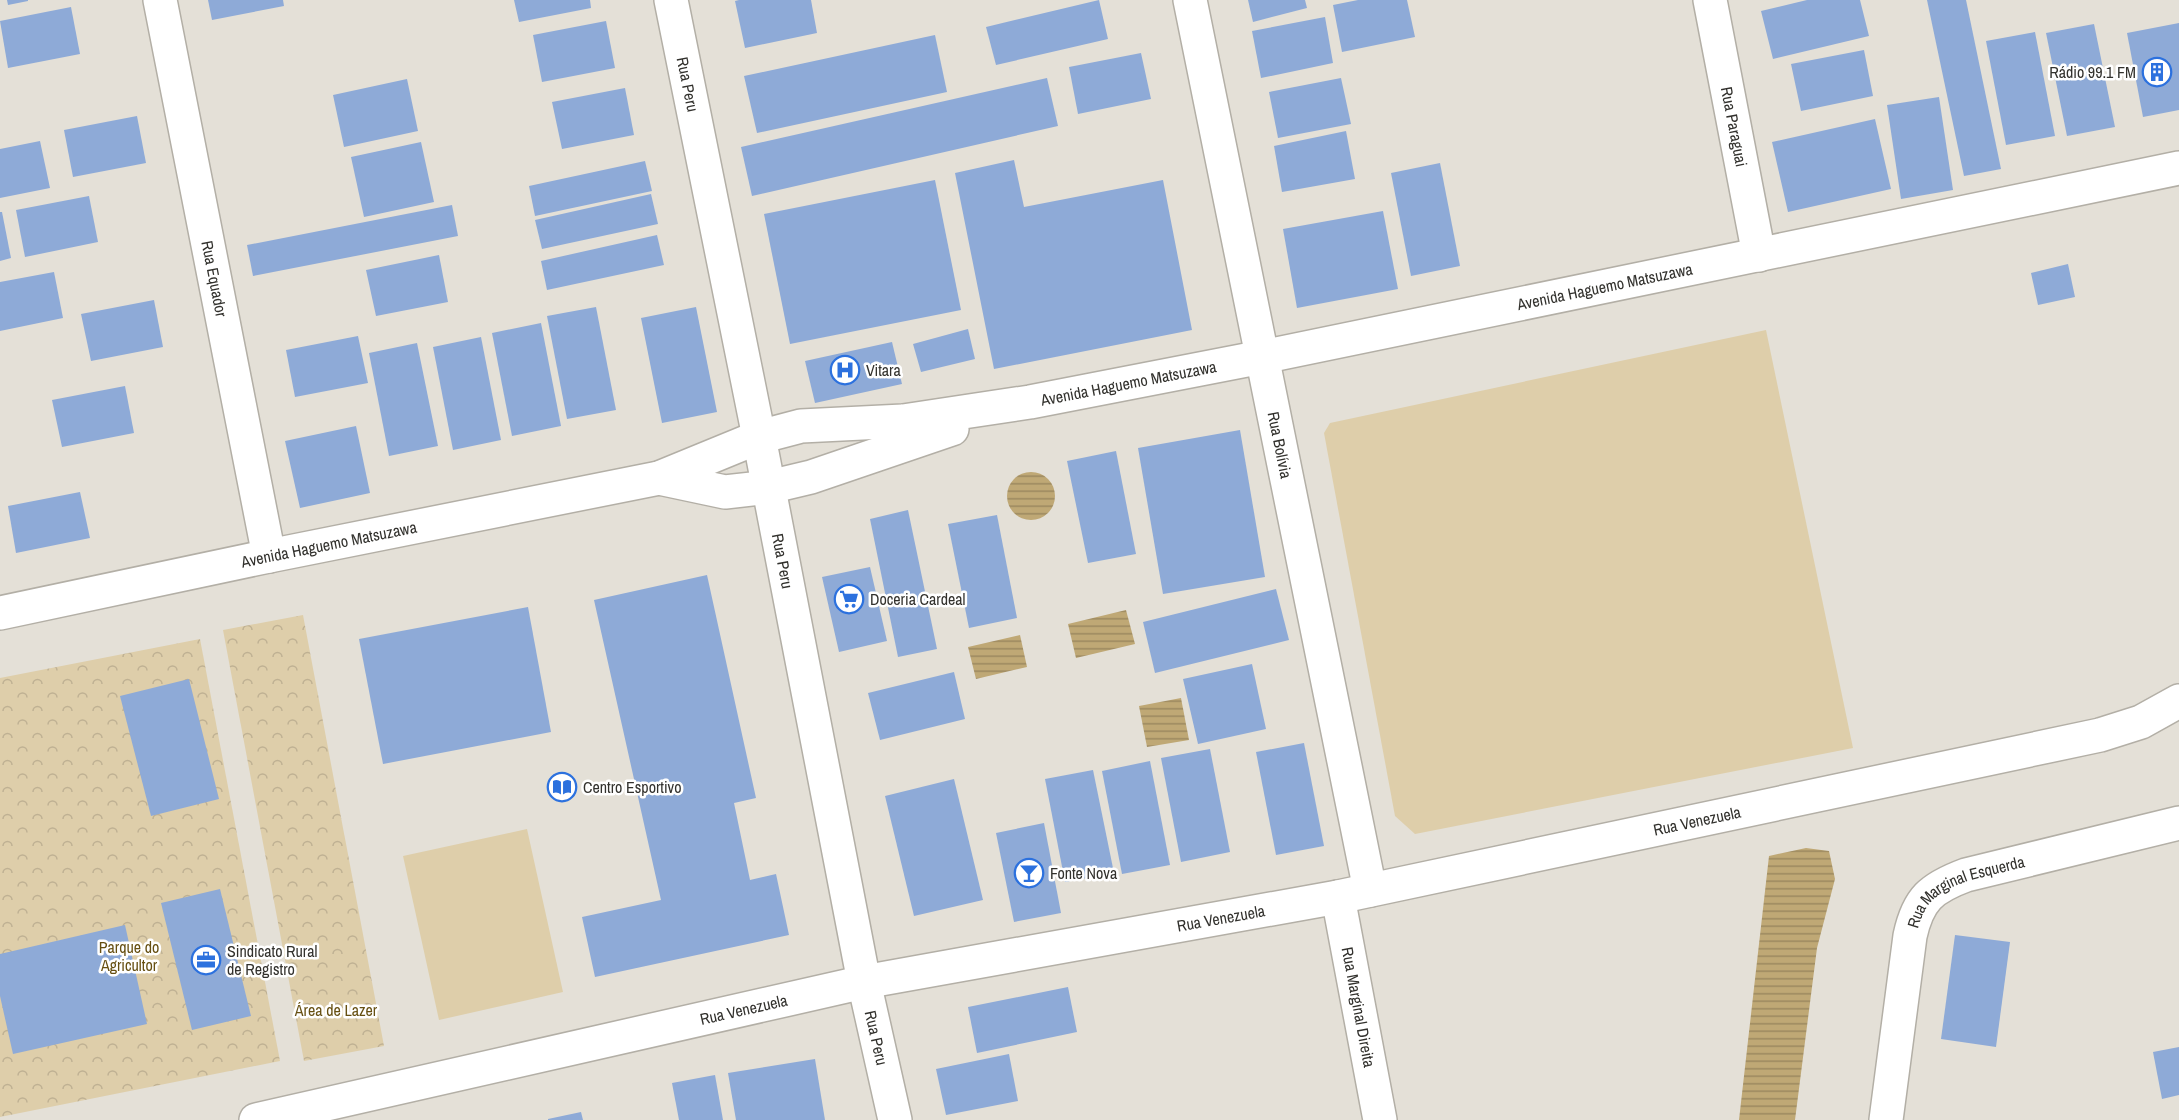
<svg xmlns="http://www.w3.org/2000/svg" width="2179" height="1120" viewBox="0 0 2179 1120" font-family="'Archivo Narrow',sans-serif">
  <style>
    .green { fill: #deceaa }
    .forest { fill: url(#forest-crowns) }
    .water { fill: url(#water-rules) }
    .building { fill: #8eaad7 }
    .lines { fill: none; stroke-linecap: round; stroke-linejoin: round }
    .street-casing { stroke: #b3afa6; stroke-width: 36 }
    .street { stroke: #fff; stroke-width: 33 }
    .labels { text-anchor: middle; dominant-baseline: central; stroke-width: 5; stroke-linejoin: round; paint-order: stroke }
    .poi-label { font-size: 16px; fill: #32312d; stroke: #fff; text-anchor: start }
    .street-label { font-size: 16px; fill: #32312d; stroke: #fff }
    .park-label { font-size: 16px; fill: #664f11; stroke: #fff }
  </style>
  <defs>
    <pattern id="forest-crowns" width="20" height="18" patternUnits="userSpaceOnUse" patternTransform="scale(1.5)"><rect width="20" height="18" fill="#deceaa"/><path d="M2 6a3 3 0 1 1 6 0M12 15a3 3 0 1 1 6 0" fill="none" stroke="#bfb193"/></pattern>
    <pattern id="water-rules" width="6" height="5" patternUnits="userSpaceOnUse" patternTransform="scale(1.5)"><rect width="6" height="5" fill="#bfa875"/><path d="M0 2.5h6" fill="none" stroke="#9c8960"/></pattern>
  </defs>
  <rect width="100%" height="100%" fill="#e4e0d7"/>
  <g class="green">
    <path d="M1766 330 1853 748 1415 834 1395 816 1324 433 1330 423Z"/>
    <path d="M527 829 563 992 439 1020 403 856Z"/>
  </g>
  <g class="forest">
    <path d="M303 615 384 1046 304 1061 223 630Z"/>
    <path d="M200 639 280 1061 0 1117V678Z"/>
  </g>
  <g class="water">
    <circle cx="1031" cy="496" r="24"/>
    <path d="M1126 610 1135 644 1076 658 1068 624Z"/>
    <path d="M1020 635 1027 667 976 679 968 647Z"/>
    <path d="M1181 698 1189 740 1147 747 1139 706Z"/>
    <path d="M1806 848 1829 851 1835 879 1817 948 1795 1120H1739L1769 856Z"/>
  </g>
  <g class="building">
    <path d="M7 0H28V1L8 5Z"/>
    <path d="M208 0H283L284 6 212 20Z"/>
    <path d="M514 0H590L591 8 519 22Z"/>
    <path d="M739 0H811L817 33 745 48 735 1Z"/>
    <path d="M1099 0 1108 39 996 65 986 27Z"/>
    <path d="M1248 0H1305L1307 8 1253 22Z"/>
    <path d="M1358 0H1407L1415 37 1342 52 1333 5Z"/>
    <path d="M1807 0H1860L1869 36 1773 59 1761 11Z"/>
    <path d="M1927 0H1966L2001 169 1964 176Z"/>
    <path d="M71 7 80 54 8 68 0 21Z"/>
    <path d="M1325 17 1333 63 1261 78 1252 31Z"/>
    <path d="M606 21 615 68 542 82 533 35Z"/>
    <path d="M2179 23V110L2143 117 2127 33Z"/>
    <path d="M2094 24 2115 127 2067 136 2046 33Z"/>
    <path d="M2035 32 2055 136 2006 145 1986 41Z"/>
    <path d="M935 35 947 92 757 133 744 76Z"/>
    <path d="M1864 50 1873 96 1801 111 1791 64Z"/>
    <path d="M1141 53 1151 99 1078 114 1069 67Z"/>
    <path d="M1047 78 1058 126 752 196 741 147Z"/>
    <path d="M1341 78 1351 124 1278 138 1269 92Z"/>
    <path d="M407 79 418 131 344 147 333 95Z"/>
    <path d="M625 88 634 135 562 149 552 102Z"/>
    <path d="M1939 97 1953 190 1901 199 1887 105Z"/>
    <path d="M137 116 146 163 73 177 64 130Z"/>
    <path d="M1875 119 1891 189 1788 212 1772 142Z"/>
    <path d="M1346 131 1355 179 1282 192 1274 146Z"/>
    <path d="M40 141 50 188 0 198V149Z"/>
    <path d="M421 142 434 202 364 217 351 157Z"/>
    <path d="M1014 160 1024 207 1163 180 1192 330 994 369 955 173Z"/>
    <path d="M645 161 652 191 535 216 529 186Z"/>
    <path d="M1440 163 1460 266 1411 276 1391 173Z"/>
    <path d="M935 180 961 310 790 344 764 214Z"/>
    <path d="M651 194 658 224 542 249 535 220Z"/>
    <path d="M89 196 98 242 25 257 16 210Z"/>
    <path d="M452 205 458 236 253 276 247 245Z"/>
    <path d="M1383 211 1398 289 1297 308 1283 229Z"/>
    <path d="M0 212H2L11 258 0 261Z"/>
    <path d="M657 235 664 265 547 290 541 261Z"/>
    <path d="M439 255 448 302 376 316 366 270Z"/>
    <path d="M2068 264 2075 297 2038 305 2031 273Z"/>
    <path d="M54 272 63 318 0 331V282Z"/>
    <path d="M154 300 163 347 91 361 81 314Z"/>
    <path d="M596 307 616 410 567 419 547 316Z"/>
    <path d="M696 307 717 412 662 423 641 318Z"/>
    <path d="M541 323 561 426 512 436 492 333Z"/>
    <path d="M968 329 975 359 921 372 913 344Z"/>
    <path d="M358 336 368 383 295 397 286 350Z"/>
    <path d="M481 337 501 440 453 450 433 347Z"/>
    <path d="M892 342 902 384 815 403 805 361Z"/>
    <path d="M417 343 438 446 389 456 369 353Z"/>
    <path d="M125 386 134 433 62 447 52 400Z"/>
    <path d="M356 426 370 493 300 508 285 441Z"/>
    <path d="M1240 430 1265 577 1163 594 1138 448Z"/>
    <path d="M1116 451 1136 554 1088 563 1067 461Z"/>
    <path d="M80 492 90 538 16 553 8 506Z"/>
    <path d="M908 510 937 649 898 657 870 519Z"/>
    <path d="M997 515 1017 618 969 628 948 524Z"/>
    <path d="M870 567 887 641 839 652 822 577Z"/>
    <path d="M707 575 756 798 734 803 750 880 776 874 789 935 595 977 582 917 661 900 594 600Z"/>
    <path d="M1276 589 1289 640 1155 673 1143 622Z"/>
    <path d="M528 607 551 732 383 764 359 639Z"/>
    <path d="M1252 664 1266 729 1198 744 1183 679Z"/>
    <path d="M954 672 965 719 880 740 868 693Z"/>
    <path d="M189 679 219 799 151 816 120 696Z"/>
    <path d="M1304 743 1324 846 1276 855 1256 752Z"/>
    <path d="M1210 749 1230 852 1181 862 1161 758Z"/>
    <path d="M1150 761 1170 865 1122 874 1102 771Z"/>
    <path d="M1093 770 1114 873 1065 882 1045 779Z"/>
    <path d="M954 779 983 900 914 916 885 796Z"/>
    <path d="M1044 823 1061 913 1014 922 996 833Z"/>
    <path d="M220 889 251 1016 192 1030 161 903Z"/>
    <path d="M125 925 147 1024 13 1054 0 996V954Z"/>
    <path d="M1955 935 2010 942 1996 1047 1941 1039Z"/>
    <path d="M1068 987 1077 1032 977 1053 968 1007Z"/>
    <path d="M2179 1047V1095L2162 1099 2153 1052Z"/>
    <path d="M1009 1054 1018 1101 946 1115 936 1069Z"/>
    <path d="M815 1059 825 1120H736L728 1073Z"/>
    <path d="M715 1075 723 1120H679L672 1083Z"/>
    <path d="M581 1112 583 1120H548V1119Z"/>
  </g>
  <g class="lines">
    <g class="street-casing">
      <g id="street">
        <path id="s1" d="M160 0 269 556"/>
        <path id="s2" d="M671 0 759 437 864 982 895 1120"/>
        <path id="s3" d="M1190 0 1370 890"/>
        <path id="s4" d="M1710 0 1759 255"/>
        <path d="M659 478 725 492 769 487 811 477 952 429"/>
        <path id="s5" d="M0 613 269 556 659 478 759 437 801 426 903 421 1030 402 1262 357 2179 168"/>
        <path id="s6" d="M1338 897 1380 1120"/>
        <path id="s7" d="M256 1120 864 982 1338 897 2100 735 2141 722 2179 701"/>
        <path id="s8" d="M1886 1120 1910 936C1918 899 1931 888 1966 875L2179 823"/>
      </g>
    </g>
    <use href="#street" class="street"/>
  </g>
  <defs>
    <g id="building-ring" transform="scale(1.5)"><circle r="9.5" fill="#fff" stroke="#2c71de" stroke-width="1.5"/><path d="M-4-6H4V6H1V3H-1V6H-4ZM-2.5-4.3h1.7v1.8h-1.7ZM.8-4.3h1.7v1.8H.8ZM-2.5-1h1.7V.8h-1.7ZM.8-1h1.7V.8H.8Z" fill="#2c71de"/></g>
    <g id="hospital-ring" transform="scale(1.5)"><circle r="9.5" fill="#fff" stroke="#2c71de" stroke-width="1.5"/><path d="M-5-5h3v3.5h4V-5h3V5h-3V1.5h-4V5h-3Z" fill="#2c71de"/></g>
    <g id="supermarket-ring" transform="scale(1.5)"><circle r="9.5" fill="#fff" stroke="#2c71de" stroke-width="1.5"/><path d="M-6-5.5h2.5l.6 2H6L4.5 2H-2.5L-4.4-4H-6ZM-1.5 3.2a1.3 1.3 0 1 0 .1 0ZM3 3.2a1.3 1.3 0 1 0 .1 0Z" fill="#2c71de"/></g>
    <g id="library-ring" transform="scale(1.5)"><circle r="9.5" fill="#fff" stroke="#2c71de" stroke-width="1.5"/><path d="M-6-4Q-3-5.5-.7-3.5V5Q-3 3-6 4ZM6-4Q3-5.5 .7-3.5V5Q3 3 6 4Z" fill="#2c71de"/></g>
    <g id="bar-ring" transform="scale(1.5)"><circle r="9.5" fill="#fff" stroke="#2c71de" stroke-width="1.5"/><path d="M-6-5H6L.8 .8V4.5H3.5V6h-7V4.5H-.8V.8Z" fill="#2c71de"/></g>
    <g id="office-ring" transform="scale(1.5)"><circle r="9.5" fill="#fff" stroke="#2c71de" stroke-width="1.5"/><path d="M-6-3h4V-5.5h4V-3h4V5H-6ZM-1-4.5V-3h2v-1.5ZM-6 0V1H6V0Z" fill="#2c71de"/></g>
  </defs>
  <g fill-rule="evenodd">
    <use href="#building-ring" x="2157" y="72"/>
    <use href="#hospital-ring" x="845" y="370"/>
    <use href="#supermarket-ring" x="849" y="599"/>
    <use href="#library-ring" x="562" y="787"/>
    <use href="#bar-ring" x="1029" y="873"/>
    <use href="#office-ring" x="206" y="960"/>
  </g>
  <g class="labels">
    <g class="poi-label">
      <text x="2136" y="72" text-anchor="end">Rádio 99.1 FM</text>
      <text x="866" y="370">Vitara</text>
      <text x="870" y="599">Doceria Cardeal</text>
      <text x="583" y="787">Centro Esportivo</text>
      <text x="1050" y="873">Fonte Nova</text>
      <text x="227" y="951">Sindicato Rural<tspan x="227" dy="18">de Registro</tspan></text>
    </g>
    <g class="street-label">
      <text stroke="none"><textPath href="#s2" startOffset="86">Rua Peru</textPath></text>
      <text stroke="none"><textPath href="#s4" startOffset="129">Rua Paraguai</textPath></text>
      <text stroke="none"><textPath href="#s1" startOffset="284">Rua Equador</textPath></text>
      <text stroke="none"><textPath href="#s5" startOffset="1641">Avenida Haguemo Matsuzawa</textPath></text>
      <text stroke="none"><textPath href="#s5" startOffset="1155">Avenida Haguemo Matsuzawa</textPath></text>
      <text stroke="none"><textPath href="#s3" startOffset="454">Rua Bolívia</textPath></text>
      <text stroke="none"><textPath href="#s5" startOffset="336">Avenida Haguemo Matsuzawa</textPath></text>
      <text stroke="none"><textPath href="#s2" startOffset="572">Rua Peru</textPath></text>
      <text stroke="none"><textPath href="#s7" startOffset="1472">Rua Venezuela</textPath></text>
      <text stroke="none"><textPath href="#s8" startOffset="264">Rua Marginal Esquerda</textPath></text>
      <text stroke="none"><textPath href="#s7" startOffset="986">Rua Venezuela</textPath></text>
      <text stroke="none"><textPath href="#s6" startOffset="112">Rua Marginal Direita</textPath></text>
      <text stroke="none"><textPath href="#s7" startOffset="500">Rua Venezuela</textPath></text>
      <text stroke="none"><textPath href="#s2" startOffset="1058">Rua Peru</textPath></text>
    </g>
    <g class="park-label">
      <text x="129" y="947">Parque do<tspan x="129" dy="18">Agricultor</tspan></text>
      <text x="336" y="1010">Área de Lazer</text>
    </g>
  </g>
</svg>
